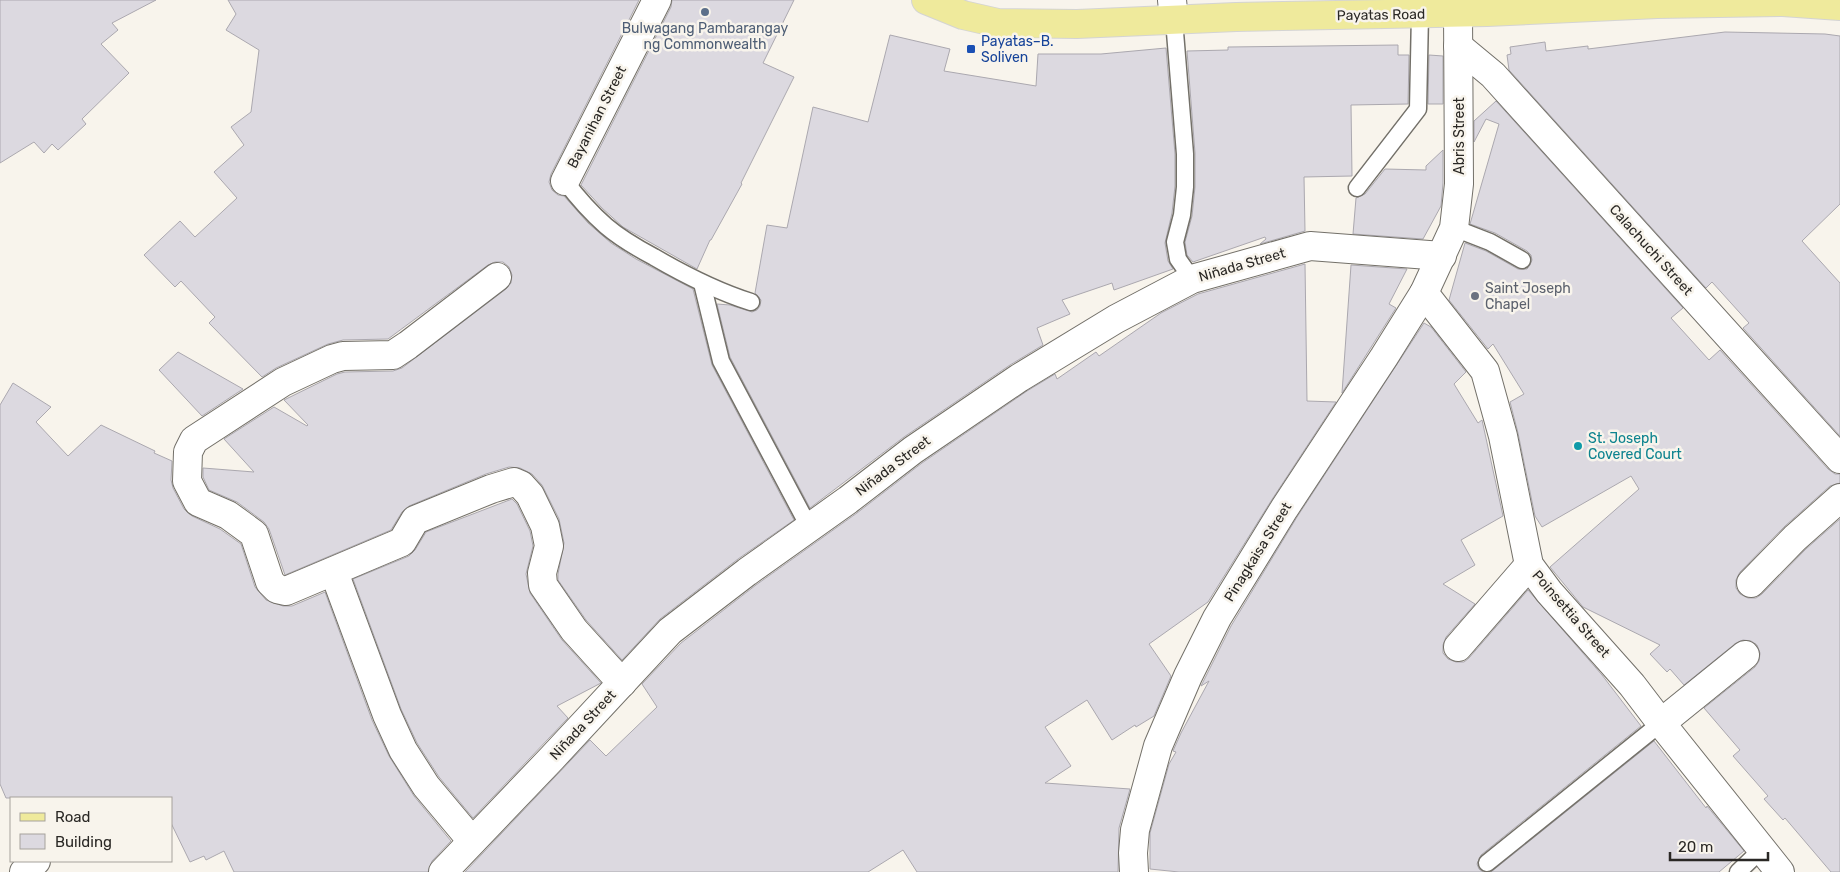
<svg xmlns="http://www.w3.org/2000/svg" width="1840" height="872" viewBox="0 0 1840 872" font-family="Rubik,sans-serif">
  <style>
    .building { fill: #dcd9e0; stroke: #aba8af }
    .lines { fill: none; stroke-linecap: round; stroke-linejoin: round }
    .service-casing { stroke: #737069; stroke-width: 19 }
    .minor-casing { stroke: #737069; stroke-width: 30 }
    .primary-casing { stroke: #d4d4d3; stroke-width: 30 }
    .service { stroke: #fff; stroke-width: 16 }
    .minor { stroke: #fff; stroke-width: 28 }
    .primary { stroke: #efea9c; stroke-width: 28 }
    .service-dot { fill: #5c6f8a; stroke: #f8f4ec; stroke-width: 2 }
    .transit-dot { fill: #1a4fb4; stroke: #f8f4ec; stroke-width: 2 }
    .worship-dot { fill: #6b7280; stroke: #f8f4ec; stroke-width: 2 }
    .culture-dot { fill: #0f9aa8; stroke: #f8f4ec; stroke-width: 2 }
    .labels { text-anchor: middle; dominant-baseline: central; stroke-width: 5; stroke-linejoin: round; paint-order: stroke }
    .street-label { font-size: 14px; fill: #2a2825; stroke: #f8f4ec }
    .service-label { font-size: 14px; fill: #4e5e75; stroke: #f8f4ec }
    .transit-label { font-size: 14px; fill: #164399; stroke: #f8f4ec; text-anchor: start }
    .worship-label { font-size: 14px; fill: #5b616d; stroke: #f8f4ec; text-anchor: start }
    .culture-label { font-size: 14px; fill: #0d838f; stroke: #f8f4ec; text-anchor: start }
  </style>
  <rect width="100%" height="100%" fill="#f8f4ec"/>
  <g class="building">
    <path d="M0 0H156L112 23 118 30 101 44 129 73 82 119 86 124 58 150 52 144 44 153 34 142 0 163Z"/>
    <path d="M228 0H639L551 174 549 182 552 190 558 195 564 196 588 223 611 243 636 259 693 289 712 365 794 520 738 559 660 619 622 660 586 620 558 580V574L564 543 559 519 542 485 532 474 520 468 509 467 486 474 409 506 402 512 391 530 285 575 269 529 264 522 237 502 209 490 203 477V468L254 472 224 439 274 407 307 426 308 425 284 400 337 374 345 372 393 371 402 368 506 289 511 283 512 275 509 267 503 262H495L488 265 388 339 343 340 328 344 276 368 262 377 209 323 215 317 181 281 175 287 144 255 180 221 195 237 237 198 214 172 244 145 231 127 251 112 259 50 226 30 236 14Z"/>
    <path d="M672 0H794L763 63 794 77 741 183 742 184 711 240H710L697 269 623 227 602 208 581 185 671 7Z"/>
    <path d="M1725 32 1825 34 1840 36V204L1802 241 1840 283V436L1743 328 1749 323 1712 282 1706 288 1509 70 1507 55 1511 54 1510 47 1545 42 1546 51 1588 46V49Z"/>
    <path d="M890 35 950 49 944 71 1036 86 1038 54H1101L1166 48 1175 154V186L1172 213 1165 243 1168 261 1173 269 1114 290 1112 283 1062 300 1070 314 1037 328 1043 345 1010 365 904 437 810 508 730 357 717 304 730 305 752 312 757 310 760 306 761 300 755 293 767 225 787 228 813 107 868 122Z"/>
    <path d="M1398 45V55H1409L1408 104 1351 105 1352 176 1304 177 1305 231 1260 244 1266 239 1265 237 1193 262 1187 255 1185 242 1192 216 1195 187V153L1187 51 1228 50V47Z"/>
    <path d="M1429 55 1443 56V104H1428Z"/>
    <path d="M1496 101 1683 308 1671 318 1709 360 1720 350 1828 469 1835 474H1840V483L1830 486 1785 526 1740 572 1736 580V588L1740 594 1748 598H1756L1762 594 1806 549 1840 519V872H1831L1785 818 1783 820 1764 799 1768 796 1733 756 1740 750 1704 708 1755 667 1759 661 1760 653 1757 645 1751 641 1743 640 1736 643 1684 685 1670 669 1667 672 1650 654 1660 645 1583 607 1550 567 1639 489 1631 476 1542 527 1535 516 1518 433 1510 402 1524 394 1493 344 1488 349 1449 300 1465 243 1486 251 1518 269H1527L1530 265 1532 260 1531 255 1527 251 1495 233 1470 224 1499 124 1486 119 1474 142V121Z"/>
    <path d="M1443 150V183L1441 206 1423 239 1353 234 1356 198 1365 194 1385 169 1426 170V166Z"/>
    <path d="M1305 264 1307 401 1336 402 1271 501 1208 602 1149 644 1171 676 1154 716 1136 727 1135 725 1112 740 1087 700 1045 727 1071 766 1045 783 1130 789 1119 828 1118 872H917L903 850 868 872H465L590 740 606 756 657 707 642 684 681 643 756 585 857 513 922 463 1027 391 1055 374 1057 379 1096 352 1099 356 1161 313 1198 294Z"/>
    <path d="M1351 265 1407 269 1389 304 1396 308 1342 393Z"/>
    <path d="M1424 323 1431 327 1466 372 1454 384 1478 423 1482 420 1503 516 1461 540 1475 565 1443 584 1475 604 1446 637 1443 645V653L1448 659 1456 662H1464L1469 658 1528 590 1602 675 1641 726 1481 855 1477 864 1479 869 1483 872H1179L1150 869V833L1169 764 1176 752 1173 751 1181 733 1209 681 1201 686 1231 626 1297 517Z"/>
    <path d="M178 352 243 389 202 416 159 370Z"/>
    <path d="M13 383 51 407 36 422 68 456 101 425 155 451 154 453 172 461 171 480 173 488 184 509 192 516 220 529 241 544 255 587 266 600 283 606H292L325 592 372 720 389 756 414 796 451 841 432 861 428 872H234L224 851 206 860 204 856 190 862 171 823V798H6L0 784V405Z"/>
    <path d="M512 499 517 504 530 531 533 546 526 574 530 593 562 640 601 683 557 706 568 718 473 818 439 777 417 743 401 709 353 579 409 556 415 550 426 532Z"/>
    <path d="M1654 741 1706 808 1707 806 1744 851 1719 872H1491Z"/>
  </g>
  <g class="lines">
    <g class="service-casing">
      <g id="service">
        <path d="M1174 20 1185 154V187L1182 215 1175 242 1178 259 1192 279"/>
        <path d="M565 181C577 197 590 212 606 226 620 238 637 248 654 257 685 275 716 291 751 302"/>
        <path d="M1357 188 1418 109 1420 14"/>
        <path d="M1454 228 1490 242 1522 260"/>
        <path d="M702 283 721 361 809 527"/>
        <path d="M1487 863 1661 723"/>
        <path d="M1738 872 1761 850"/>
      </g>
    </g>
    <g class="minor-casing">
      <g id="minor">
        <path d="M1172 0 1174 20"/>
        <path d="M1458 46 1493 75 1840 459"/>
        <path d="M565 181 657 0"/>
        <path d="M497 277 408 345 393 355 343 356 332 359 283 382 194 440 188 452 187 481 198 502 228 515 254 534 270 582 277 589 286 591 402 542 415 520 491 489 514 482 521 485 530 495 545 526 549 546 542 573 543 585 574 630 622 683"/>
        <path d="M1424 293 1485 371 1503 436 1529 565 1549 592 1632 685 1661 723 1780 872"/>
        <path d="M334 572 387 715 403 750 426 786 472 841"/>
        <path d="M1751 583 1795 538 1840 498"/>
        <path d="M1458 647 1529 565"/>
        <path d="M1661 723 1745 655"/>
        <path d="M24 872 36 861"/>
        <path d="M443 872 552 758 670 631 747 572 848 500 913 450 1019 378 1116 319 1192 279 1310 246 1442 256"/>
        <path d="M1134 872 1133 853 1135 830 1158 746 1188 676 1217 618 1284 509 1384 357 1424 293 1454 228 1459 184 1458 13"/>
      </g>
    </g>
    <g class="primary-casing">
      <path id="primary" d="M926 0 963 15 998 23 1077 24 1236 17 1487 12 1657 4 1783 2 1840 6"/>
    </g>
    <use href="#service" class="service"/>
    <use href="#minor" class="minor"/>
    <use href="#primary" class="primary"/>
  </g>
  <circle class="service-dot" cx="705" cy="12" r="5"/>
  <rect class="transit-dot" x="966" y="44" width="10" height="10" rx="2.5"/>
  <circle class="worship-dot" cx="1475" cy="296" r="5"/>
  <circle class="culture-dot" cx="1578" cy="446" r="5"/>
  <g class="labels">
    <g class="street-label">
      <text transform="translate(1381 15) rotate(-1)">Payatas Road</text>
      <text transform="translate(597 117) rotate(-63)">Bayanihan Street</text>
      <text transform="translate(1459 136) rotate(-90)">Abris Street</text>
      <text transform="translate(1651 250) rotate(48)">Calachuchi Street</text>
      <text transform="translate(1242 265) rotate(-16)">Niñada Street</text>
      <text transform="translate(893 466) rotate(-37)">Niñada Street</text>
      <text transform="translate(1258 552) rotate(-58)">Pinagkaisa Street</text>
      <text transform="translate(1571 614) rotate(49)">Poinsettia Street</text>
      <text transform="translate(583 725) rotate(-47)">Niñada Street</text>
    </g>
    <g class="service-label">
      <text x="705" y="28">Bulwagang Pambarangay<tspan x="705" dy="16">ng Commonwealth</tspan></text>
    </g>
    <g class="transit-label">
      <text x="981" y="41">Payatas–B.<tspan x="981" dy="16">Soliven</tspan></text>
    </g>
    <g class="worship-label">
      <text x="1485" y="288">Saint Joseph<tspan x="1485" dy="16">Chapel</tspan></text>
    </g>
    <g class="culture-label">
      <text x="1588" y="438">St. Joseph<tspan x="1588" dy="16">Covered Court</tspan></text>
    </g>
  </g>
  <rect x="10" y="797" width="162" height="65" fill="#f8f4ec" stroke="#a6a29c"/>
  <rect x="20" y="813" width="25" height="8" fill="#efea9c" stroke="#a6a29c"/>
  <text x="55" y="822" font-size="15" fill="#2a2825">Road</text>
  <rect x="20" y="834" width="25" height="15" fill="#dcd9e0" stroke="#a6a29c"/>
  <text x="55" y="847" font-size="15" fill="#2a2825">Building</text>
  <path d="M1670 852v8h98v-8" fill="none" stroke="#2a2825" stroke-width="2.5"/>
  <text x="1678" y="852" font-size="15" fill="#2a2825" stroke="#f8f4ec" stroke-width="4" paint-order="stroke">20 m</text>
</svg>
